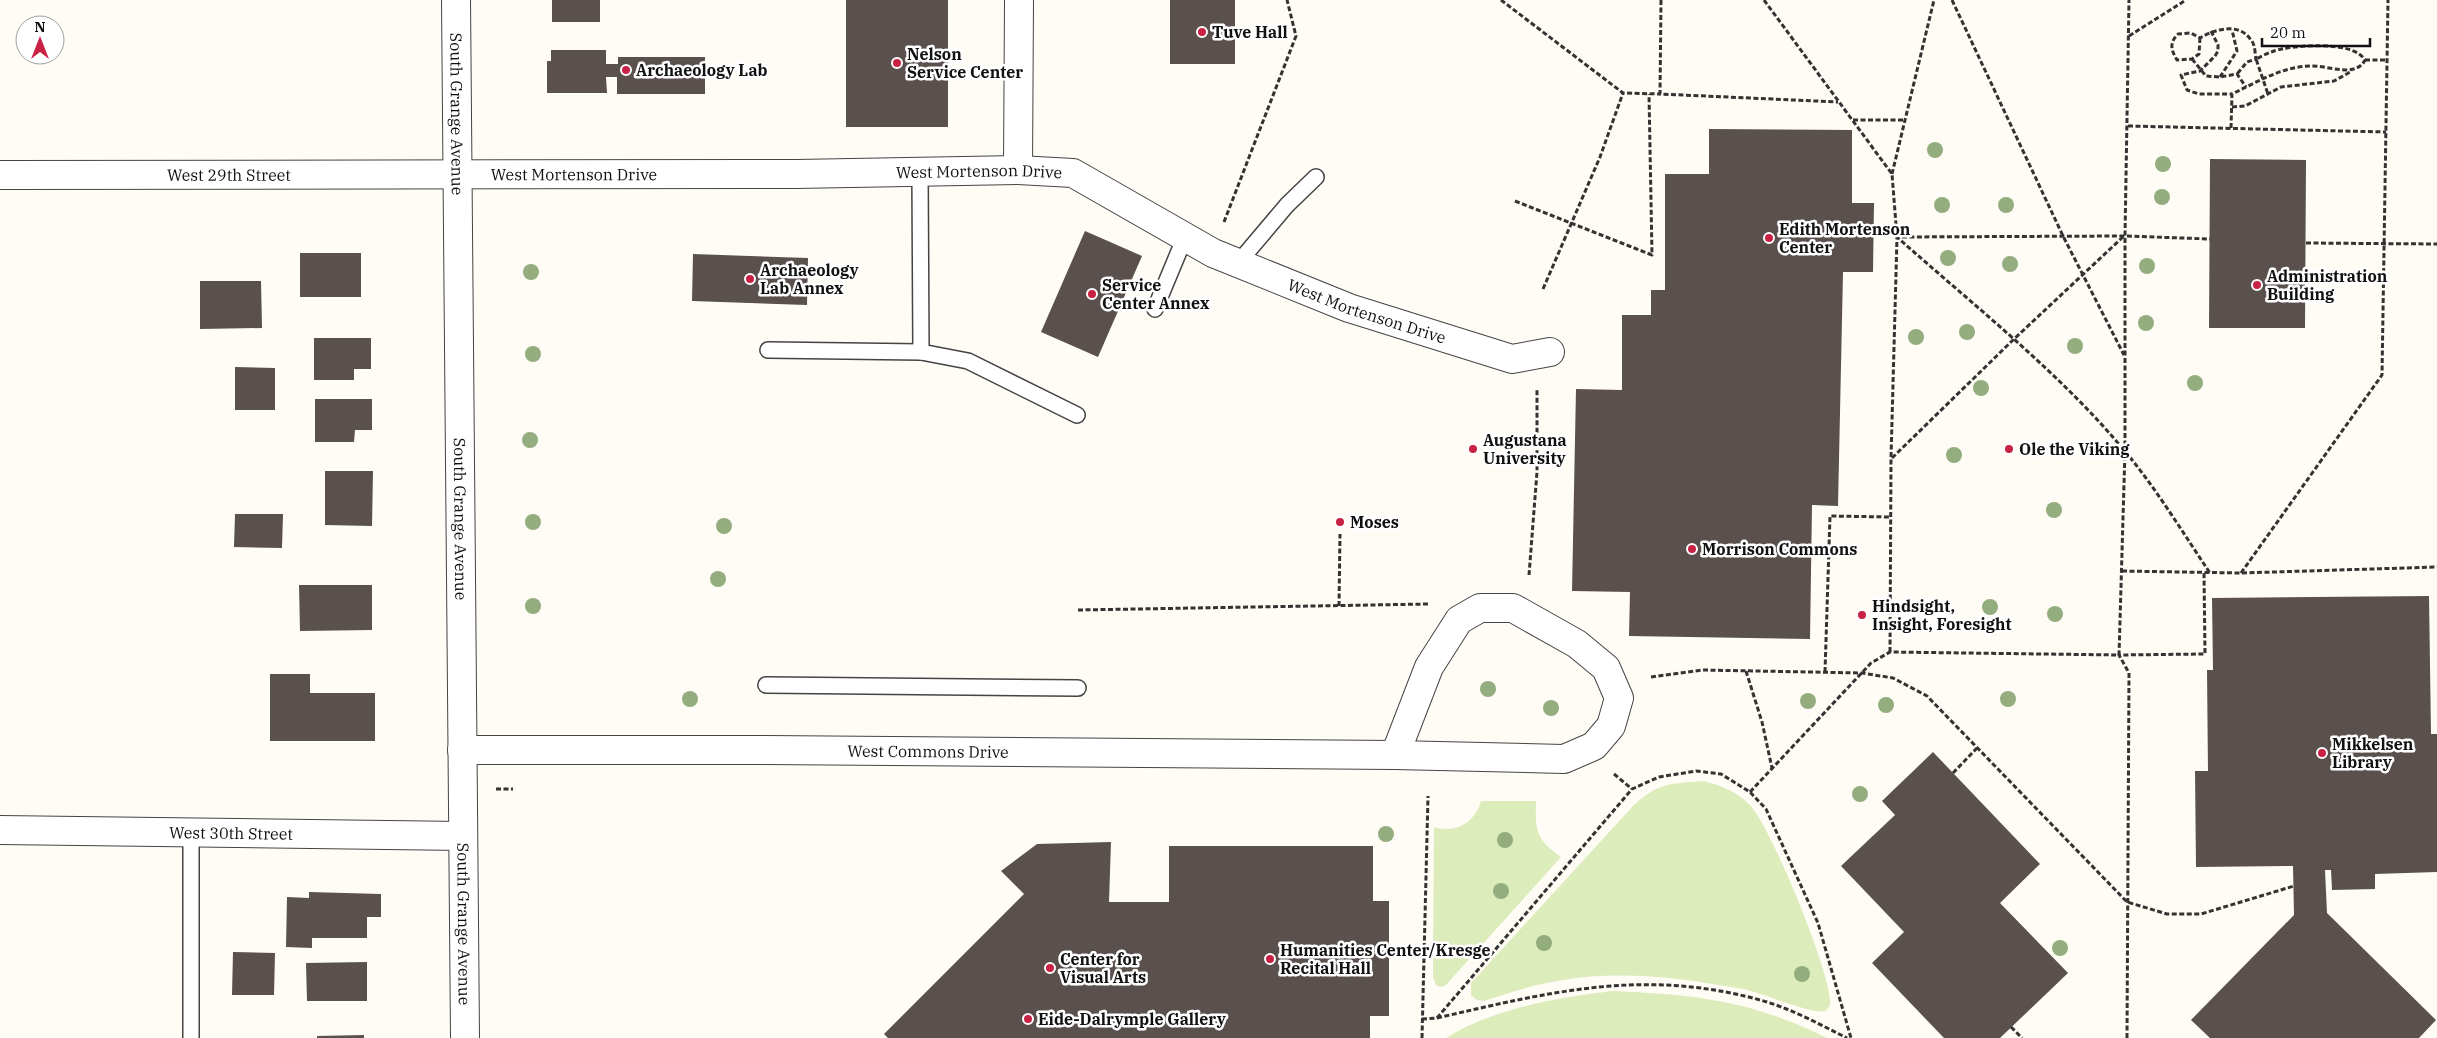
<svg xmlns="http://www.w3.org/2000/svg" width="2437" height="1038" viewBox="0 0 2437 1038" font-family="'IBM Plex Serif',serif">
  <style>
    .green { fill: #dcecbb }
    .building { fill: #5a504d }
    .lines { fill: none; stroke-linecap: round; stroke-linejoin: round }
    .service-casing { stroke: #444; stroke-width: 18 }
    .minor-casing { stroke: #444; stroke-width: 30 }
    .tertiary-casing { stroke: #444; stroke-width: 30 }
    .path { stroke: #333; stroke-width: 3; stroke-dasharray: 5 2.5; stroke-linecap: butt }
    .service { stroke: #fff; stroke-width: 15 }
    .minor { stroke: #fff; stroke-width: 28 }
    .tertiary { stroke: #fff; stroke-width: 28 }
    .tree { fill: #93ad7e }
    .poi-dot { fill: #c92143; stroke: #fff; stroke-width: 2 }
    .labels { text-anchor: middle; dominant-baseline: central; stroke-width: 5; stroke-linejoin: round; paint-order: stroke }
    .poi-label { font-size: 16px; font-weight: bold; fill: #111; stroke: #fff; text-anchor: start }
    .street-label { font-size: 16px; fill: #111; stroke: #fff }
  </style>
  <rect width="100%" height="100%" fill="#fffbf5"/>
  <g class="green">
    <path d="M1703 781C1721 785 1737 792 1750 805 1770 825 1833 977 1830 1004 1829 1007 1828 1009 1826 1011 1810 1015 1764 993 1743 989 1677 977 1609 968 1542 984 1523 988 1503 995 1484 1001L1477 1000 1471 995V983L1634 805C1659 782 1671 784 1703 781Z"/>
    <path d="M1481 801H1536C1535 831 1536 839 1561 857L1445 986 1440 987 1436 985 1433 977 1434 827C1455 834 1475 823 1481 801Z"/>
    <path d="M1612 991C1692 994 1754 1001 1827 1038H1446C1494 1008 1556 998 1612 991Z"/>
  </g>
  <g class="building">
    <rect x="552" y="0" width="48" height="22"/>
    <rect x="846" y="0" width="102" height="127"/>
    <rect x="1170" y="0" width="65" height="64"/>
    <path d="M551 50H606V64H618V57H705V94H617V77H606L607 93H547V61H551Z"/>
    <path d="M1709 129 1852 130V203H1874L1873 272H1843L1838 506 1812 505 1810 639 1629 636 1630 592 1572 591 1576 389 1622 390V315H1651V290H1665V174H1709Z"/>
    <path d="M2210 159 2306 160 2305 328H2209Z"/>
    <path d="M1085 231 1142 256 1098 357 1041 332Z"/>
    <rect x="300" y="253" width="61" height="44"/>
    <path d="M693 254 808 258 807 305 692 301Z"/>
    <path d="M200 281H261L262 328 200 329Z"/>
    <path d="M314 338H371V369H354V380H314Z"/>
    <path d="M235 367 275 368V410H235Z"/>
    <path d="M315 399H372V430H355L354 442H315Z"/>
    <path d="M325 471H373L372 526 325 525Z"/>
    <path d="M235 514H283L282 548 234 547Z"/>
    <path d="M299 585H372V630L300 631Z"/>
    <path d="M2429 596 2431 734H2437V872L2375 874V889L2332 890 2331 870H2325L2327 913 2436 1020 2419 1038H2210L2191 1020 2294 915 2293 866 2196 867 2195 771H2208L2207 670H2213L2212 598Z"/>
    <path d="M270 674H310V693H375V741H270Z"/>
    <path d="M1933 752 2040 864 2000 903 2068 973 2000 1038H1944L1872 963 1904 932 1841 866 1895 815 1882 801Z"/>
    <path d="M1111 842 1109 902H1169V846H1373V901H1389V1016H1370V1038H888L884 1034 1024 894 1001 871 1037 844Z"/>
    <path d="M309 892 381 894V917H367V938H312V948L286 947 287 897 309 898Z"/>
    <path d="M233 952 275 953 274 995H232Z"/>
    <path d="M367 962V1001H307L306 963Z"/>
    <path d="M364 1035V1038H317V1036Z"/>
  </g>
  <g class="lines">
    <g class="service-casing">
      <g id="service">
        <path d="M920 173 921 352"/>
        <path d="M1238 263 1287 205 1316 177"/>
        <path d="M1155 309 1185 237"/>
        <path d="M768 350 921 352 968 361 1077 415"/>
        <path d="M766 685 1078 688"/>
        <path d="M191 833V1038"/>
      </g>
    </g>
    <g class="minor-casing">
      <g id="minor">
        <path d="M1018 170 1019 0"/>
        <path id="s1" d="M0 175 796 174 1018 170 1073 173 1213 253 1349 308 1512 359 1550 352"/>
        <path id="s2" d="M462 750H766L1395 755 1564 759 1594 746 1611 726 1619 698 1606 668 1577 644 1513 608H1480L1459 620 1429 667 1395 755"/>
        <path id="s3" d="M0 830 463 836"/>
      </g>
    </g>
    <g class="tertiary-casing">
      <g id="tertiary">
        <path id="s4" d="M456 0 465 1038"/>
      </g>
    </g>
    <g class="path">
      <path d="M1501 0 1623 93 1660 94"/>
      <path d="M1661 0 1660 94 1838 102"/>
      <path d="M1764 0 1892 174 1897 237C1972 304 2059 372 2123 449 2154 485 2183 533 2210 573"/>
      <path d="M1952 0 2063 236 2124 355"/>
      <path d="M2211 31 2218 45V51L2215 56 2200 71 2181 75 2187 90 2199 94H2232"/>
      <path d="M2129 36 2186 0"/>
      <path d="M2200 38 2199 54 2192 59 2177 60C2171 50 2169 43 2178 34L2191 33 2200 38C2215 29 2239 22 2251 40 2255 44 2255 53 2256 59L2247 62 2237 74"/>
      <path d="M2192 59 2206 76 2220 77 2237 74 2246 87"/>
      <path d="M2365 60H2387"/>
      <path d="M2220 77 2237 51 2232 30"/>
      <path d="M2232 107 2245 106 2281 87 2334 81 2352 71"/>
      <path d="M1853 120H1904"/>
      <path d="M2128 126 2386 132"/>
      <path d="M2231 128 2232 94C2257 82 2283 66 2312 66 2330 66 2356 78 2365 60 2354 40 2293 45 2274 51 2268 53 2262 56 2256 59L2268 94"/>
      <path d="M1892 174 1934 0"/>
      <path d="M1515 201 1652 255 1649 94"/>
      <path d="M1224 222 1296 36 1287 0"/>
      <path d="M2306 243 2437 244"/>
      <path d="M1543 289 1600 157 1623 93"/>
      <path d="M1892 458 2013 340 2124 236"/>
      <path d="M2122 571 2241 573 2437 567"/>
      <path d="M2241 573 2382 375 2388 0"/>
      <path d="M1529 575 1537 472V388"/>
      <path d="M1339 606 1340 534"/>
      <path d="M1078 610 1429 604"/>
      <path d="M1890 652 1891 458 1897 237 2125 236 2210 239"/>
      <path d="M1746 671 1762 722 1772 768"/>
      <path d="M1825 672 1830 516 1891 517"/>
      <path d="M1651 677 1703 670 1862 673 1893 678 1927 696 2127 902 2167 914H2201L2294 886"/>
      <path d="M1953 773 1977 748"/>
      <path d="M1614 774 1632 789"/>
      <path d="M496 789H513"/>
      <path d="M1750 792 1871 663 1890 652 2119 655 2125 450V236L2129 0"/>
      <path d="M1437 1018 1632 789 1659 777 1696 771 1721 774 1750 792 1766 809 1818 923 1851 1038"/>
      <path d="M1422 1019 1437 1018C1550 992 1644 968 1760 1000 1790 1008 1819 1024 1847 1038"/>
      <path d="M2011 1027 2022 1038"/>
      <path d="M1422 1038 1428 796"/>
      <path d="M2127 1038 2129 673 2119 655 2205 654 2204 573"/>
    </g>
    <use href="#service" class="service"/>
    <use href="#minor" class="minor"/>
    <use href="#tertiary" class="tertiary"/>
  </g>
  <g class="tree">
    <circle cx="1935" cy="150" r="8"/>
    <circle cx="2163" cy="164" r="8"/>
    <circle cx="2162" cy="197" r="8"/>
    <circle cx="1942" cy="205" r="8"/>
    <circle cx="2006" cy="205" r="8"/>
    <circle cx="1948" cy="258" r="8"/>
    <circle cx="2010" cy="264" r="8"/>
    <circle cx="2147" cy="266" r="8"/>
    <circle cx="531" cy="272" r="8"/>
    <circle cx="2146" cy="323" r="8"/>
    <circle cx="1967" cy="332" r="8"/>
    <circle cx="1916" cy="337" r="8"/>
    <circle cx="2075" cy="346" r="8"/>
    <circle cx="533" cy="354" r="8"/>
    <circle cx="2195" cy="383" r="8"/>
    <circle cx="1981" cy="388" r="8"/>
    <circle cx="530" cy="440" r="8"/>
    <circle cx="1954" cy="455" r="8"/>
    <circle cx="2054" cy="510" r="8"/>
    <circle cx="533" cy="522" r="8"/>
    <circle cx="724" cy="526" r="8"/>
    <circle cx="718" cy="579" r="8"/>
    <circle cx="533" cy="606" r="8"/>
    <circle cx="1990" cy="607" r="8"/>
    <circle cx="2055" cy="614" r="8"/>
    <circle cx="1488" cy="689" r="8"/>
    <circle cx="690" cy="699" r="8"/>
    <circle cx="2008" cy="699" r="8"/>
    <circle cx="1808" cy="701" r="8"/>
    <circle cx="1886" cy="705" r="8"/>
    <circle cx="1551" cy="708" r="8"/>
    <circle cx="1860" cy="794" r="8"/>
    <circle cx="1386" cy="834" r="8"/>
    <circle cx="1505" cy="840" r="8"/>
    <circle cx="1501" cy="891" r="8"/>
    <circle cx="1544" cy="943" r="8"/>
    <circle cx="2060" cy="948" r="8"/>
    <circle cx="1802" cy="974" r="8"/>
  </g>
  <g class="poi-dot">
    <circle cx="1202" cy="32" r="5"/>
    <circle cx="897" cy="63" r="5"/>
    <circle cx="626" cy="70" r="5"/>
    <circle cx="1769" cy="238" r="5"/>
    <circle cx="750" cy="279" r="5"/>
    <circle cx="2257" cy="285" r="5"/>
    <circle cx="1092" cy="294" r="5"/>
    <circle cx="1473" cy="449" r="5"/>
    <circle cx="2009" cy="449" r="5"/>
    <circle cx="1340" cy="522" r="5"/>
    <circle cx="1692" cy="549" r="5"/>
    <circle cx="1862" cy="615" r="5"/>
    <circle cx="2322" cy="753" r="5"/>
    <circle cx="1270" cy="959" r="5"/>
    <circle cx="1050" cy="968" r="5"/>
    <circle cx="1028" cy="1019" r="5"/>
  </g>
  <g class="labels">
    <g class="poi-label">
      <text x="1212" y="32">Tuve Hall</text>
      <text x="907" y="54">Nelson<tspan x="907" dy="18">Service Center</tspan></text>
      <text x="636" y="70">Archaeology Lab</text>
      <text x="1779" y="229">Edith Mortenson<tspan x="1779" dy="18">Center</tspan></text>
      <text x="760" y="270">Archaeology<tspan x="760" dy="18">Lab Annex</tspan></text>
      <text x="2267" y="276">Administration<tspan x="2267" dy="18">Building</tspan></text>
      <text x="1102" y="285">Service<tspan x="1102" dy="18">Center Annex</tspan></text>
      <text x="1483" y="440">Augustana<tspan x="1483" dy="18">University</tspan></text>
      <text x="2019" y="449">Ole the Viking</text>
      <text x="1350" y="522">Moses</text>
      <text x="1702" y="549">Morrison Commons</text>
      <text x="1872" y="606">Hindsight,<tspan x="1872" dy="18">Insight, Foresight</tspan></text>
      <text x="2332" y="744">Mikkelsen<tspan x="2332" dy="18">Library</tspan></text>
      <text x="1280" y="950">Humanities Center/Kresge<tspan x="1280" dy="18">Recital Hall</tspan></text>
      <text x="1060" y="959">Center for<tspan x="1060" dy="18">Visual Arts</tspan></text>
      <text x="1038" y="1019">Eide-Dalrymple Gallery</text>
    </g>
    <g class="street-label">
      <text stroke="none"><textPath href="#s4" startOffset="114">South Grange Avenue</textPath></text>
      <text stroke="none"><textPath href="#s1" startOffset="574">West Mortenson Drive</textPath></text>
      <text stroke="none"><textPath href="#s1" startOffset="979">West Mortenson Drive</textPath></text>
      <text stroke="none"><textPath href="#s1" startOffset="229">West 29th Street</textPath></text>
      <text stroke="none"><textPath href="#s1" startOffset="1399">West Mortenson Drive</textPath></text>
      <text stroke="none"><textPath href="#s4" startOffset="519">South Grange Avenue</textPath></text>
      <text stroke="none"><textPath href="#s2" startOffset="466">West Commons Drive</textPath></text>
      <text stroke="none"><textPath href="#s3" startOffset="231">West 30th Street</textPath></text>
      <text stroke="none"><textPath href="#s4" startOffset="924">South Grange Avenue</textPath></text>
    </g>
  </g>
  <g transform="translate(40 40)"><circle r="24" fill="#ffffff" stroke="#a0a0a0"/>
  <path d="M0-4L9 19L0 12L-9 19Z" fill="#c92143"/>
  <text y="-8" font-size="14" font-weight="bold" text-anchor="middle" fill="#111111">N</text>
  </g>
  <path d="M2262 38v8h108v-8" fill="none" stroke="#111111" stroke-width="2.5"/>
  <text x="2270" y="38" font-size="15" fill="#111111" stroke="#ffffff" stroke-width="4" paint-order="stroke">20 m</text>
</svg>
